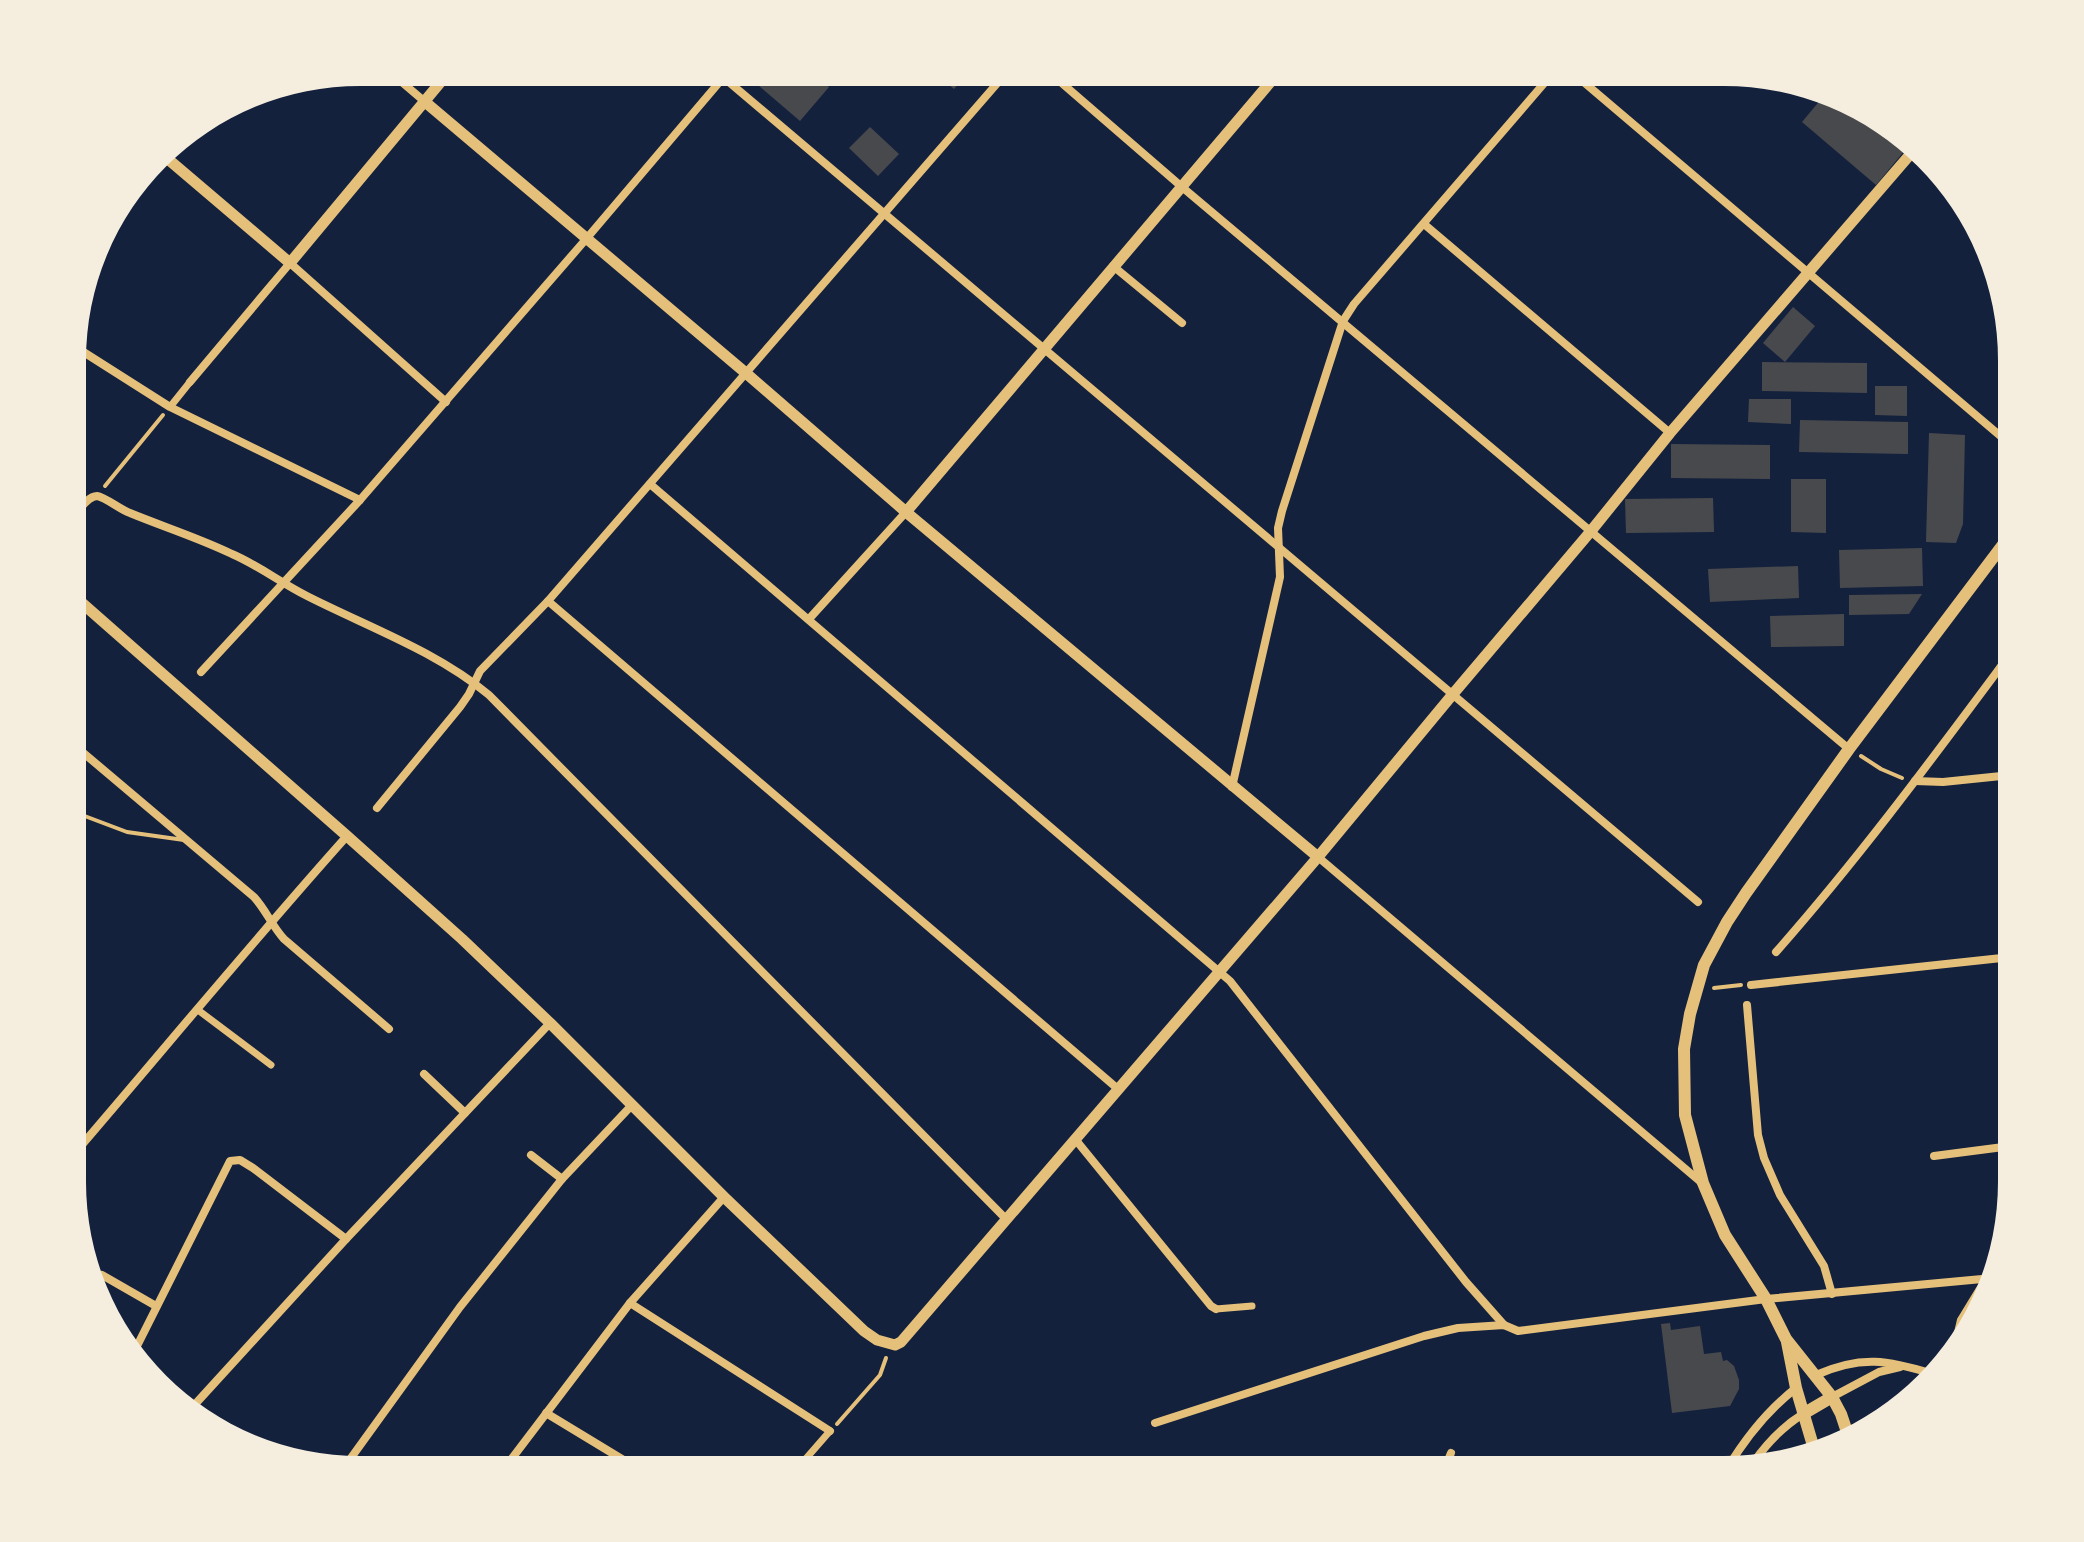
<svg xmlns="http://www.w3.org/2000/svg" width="2084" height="1542" viewBox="0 0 2084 1542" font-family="Bitter,serif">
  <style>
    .building { fill: #48494c }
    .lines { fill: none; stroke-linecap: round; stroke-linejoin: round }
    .path { stroke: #e5c07b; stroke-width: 4 }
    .service { stroke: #e5c07b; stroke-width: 4 }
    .pedestrian { stroke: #e5c07b; stroke-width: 7 }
    .minor { stroke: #e5c07b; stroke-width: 8 }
    .tertiary { stroke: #e5c07b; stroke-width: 11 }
    .secondary { stroke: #e5c07b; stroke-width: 12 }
  </style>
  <rect width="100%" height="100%" fill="#14213d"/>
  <g class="building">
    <path d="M757 72H812L829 87 800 121 751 79Z"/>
    <path d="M934 72H968L954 89Z"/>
    <path d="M1827 92 1834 94 1900 132 1910 144 1876 185 1802 122Z"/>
    <path d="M870 127 899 154 878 176 849 148Z"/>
    <path d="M1793 307 1815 326 1785 362 1763 343Z"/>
    <path d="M1762 362 1867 363V393L1762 391Z"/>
    <path d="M1875 386H1907V416L1875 415Z"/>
    <path d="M1749 399H1791V424L1748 422Z"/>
    <path d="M1800 420 1908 422V454L1799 452Z"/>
    <path d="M1929 433 1965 435 1963 524 1956 543 1926 542Z"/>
    <path d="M1671 444 1770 445V479L1671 478Z"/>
    <path d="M1791 479H1826V533L1791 532Z"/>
    <path d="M1713 498 1714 532 1626 533 1625 499Z"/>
    <path d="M1922 548 1923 586 1840 588 1839 550Z"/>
    <path d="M1798 566 1799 598 1710 602 1708 569Z"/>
    <path d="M1922 594 1909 614 1849 615V595Z"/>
    <path d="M1844 614V646L1771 647 1770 616Z"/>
    <path d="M1670 1323 1671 1330 1700 1326 1704 1354 1721 1352 1723 1361 1727 1360 1734 1366 1739 1380V1389L1730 1406 1672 1413 1661 1324Z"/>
  </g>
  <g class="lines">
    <g class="path">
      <path d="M105 486 163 415"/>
      <path d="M1861 756 1881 769 1902 778"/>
      <path d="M1714 988 1741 985"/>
      <path d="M837 1424 880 1375 886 1358"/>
    </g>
    <path class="service" d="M74 812 127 832 184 840"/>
    <g class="pedestrian">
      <path d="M170 407 190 382"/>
      <path d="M198 1010 271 1065"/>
      <path d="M1216 1309 1252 1306"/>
      <path d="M796 1470 830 1431"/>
    </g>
    <g class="minor">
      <path d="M390 72 424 101"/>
      <path d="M717 72 1698 902"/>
      <path d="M1049 72 1182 187 1849 749"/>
      <path d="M1573 73 2011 445"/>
      <path d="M1424 224 1670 433"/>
      <path d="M1113 266 1182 323"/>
      <path d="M74 346 170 407 360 500"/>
      <path d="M190 382 290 263 446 402"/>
      <path d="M650 484 1230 981 1466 1282 1504 1325"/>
      <path d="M74 516C80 509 88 496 97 496 105 497 121 510 130 513 164 527 199 538 232 554 258 565 281 583 307 596 368 627 436 651 489 695L1006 1219"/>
      <path d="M548 601 1118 1089"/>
      <path d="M809 619 906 512"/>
      <path d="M201 672 360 500 587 238 728 72"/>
      <path d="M74 745 254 897C266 910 272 926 284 939L389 1029"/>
      <path d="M1915 781 1943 782 2011 775"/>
      <path d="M1232 787 1280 577 1278 528 1282 511 1343 321 1354 304 1553 73"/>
      <path d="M377 808 460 707 469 694 480 671 548 601 1007 72"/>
      <path d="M1318 857 1702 1183"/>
      <path d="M1776 952C1860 857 1935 755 2011 653"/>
      <path d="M1751 985 2011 957"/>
      <path d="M1747 1005 1758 1135 1764 1158 1780 1195 1824 1266 1832 1294"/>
      <path d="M424 1074 465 1113"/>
      <path d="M1075 1139 1211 1306 1216 1309"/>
      <path d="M74 1154C165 1048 254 940 347 836"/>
      <path d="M531 1155 562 1179"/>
      <path d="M1934 1156 2011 1146"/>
      <path d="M102 1275 156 1306"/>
      <path d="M630 1303 830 1431"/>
      <path d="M134 1352 230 1161 240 1160 253 1168 346 1239"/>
      <path d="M1952 1358 1961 1320 1986 1279"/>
      <path d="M1816 1375C1861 1355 1888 1360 1933 1374"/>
      <path d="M1832 1397 1879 1372 1900 1367"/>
      <path d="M188 1412 346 1239 550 1023"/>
      <path d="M546 1413 640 1470"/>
      <path d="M1155 1423 1424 1336 1458 1328 1504 1325 1518 1331 1766 1299 1993 1278"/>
      <path d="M1753 1463C1767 1443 1782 1427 1803 1414"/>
      <path d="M343 1469 460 1307 562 1179 632 1105"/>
      <path d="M504 1469 630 1303 724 1197"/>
      <path d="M1727 1469C1746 1437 1767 1411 1796 1388"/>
      <path d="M1444 1470 1451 1453"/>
    </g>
    <g class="tertiary">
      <path d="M424 101 747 374 906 512 1318 857"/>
      <path d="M162 154 290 263 449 72"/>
      <path d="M906 512 1279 72"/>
      <path d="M74 596 347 836 462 939 550 1023 724 1197 864 1331 877 1340 895 1345 901 1342 1318 857 1453 694 1591 531 1670 433 1914 150"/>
    </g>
    <g class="secondary">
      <path d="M1787 1342 1796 1388 1814 1449"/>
      <path d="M1803 1414 1832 1397"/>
      <path d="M1850 1441 1841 1414 1832 1397 1786 1339 1766 1299 1725 1235 1703 1183 1685 1115 1684 1049 1690 1014 1704 965 1727 922 1746 893 1849 749 2011 534"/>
    </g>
  </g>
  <path d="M0 0H2084V1542H0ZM360 86H1724A274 274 0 0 1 1998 360V1182A274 274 0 0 1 1724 1456H360A274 274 0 0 1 86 1182V360A274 274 0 0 1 360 86Z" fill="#f5edde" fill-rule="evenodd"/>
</svg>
